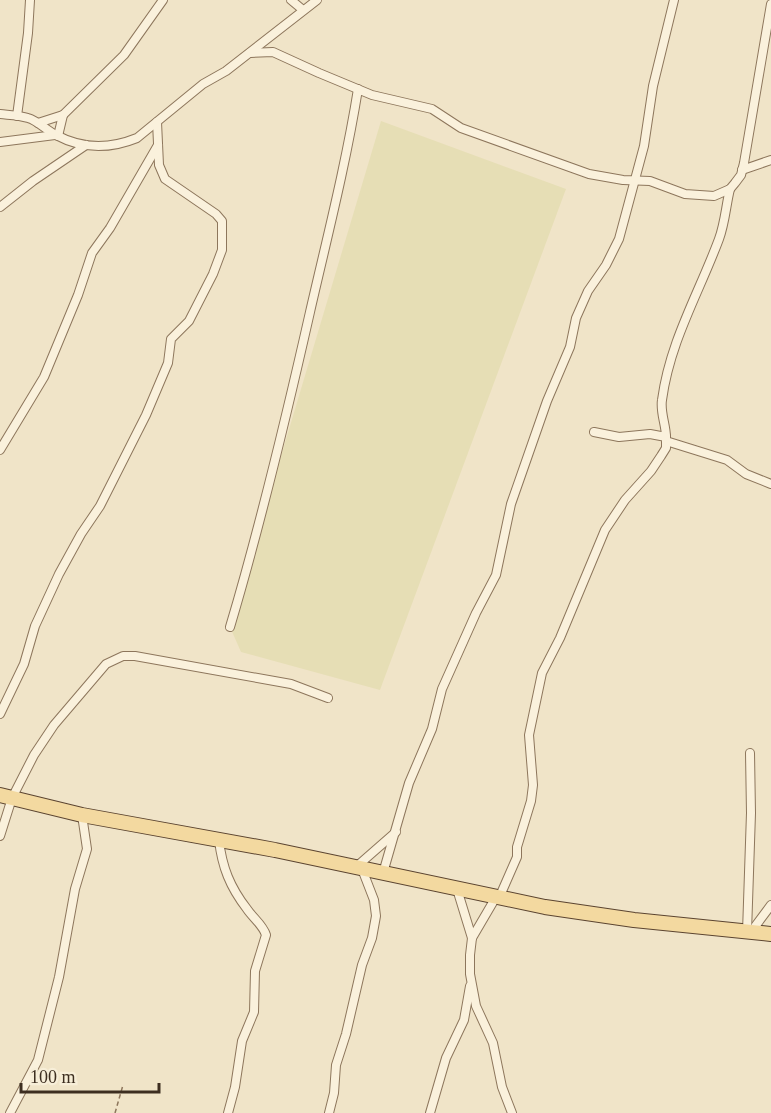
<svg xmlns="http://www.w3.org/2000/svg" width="771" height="1113" viewBox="0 0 771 1113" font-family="'Times New Roman',serif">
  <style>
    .farmland { fill: #e6deb5 }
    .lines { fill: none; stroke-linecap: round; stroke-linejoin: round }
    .street-casing { stroke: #8d765c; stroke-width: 10 }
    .primary-casing { stroke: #5b4430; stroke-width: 16 }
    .path { stroke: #8d765c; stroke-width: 1.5; stroke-dasharray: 4.5 3; stroke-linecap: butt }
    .street { stroke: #faf1dc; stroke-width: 8 }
    .primary { stroke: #f3d9a0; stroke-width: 14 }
  </style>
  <rect width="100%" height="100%" fill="#f0e4c8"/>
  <path class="farmland" d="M381 121 566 189 380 690 241 652 230 627Z"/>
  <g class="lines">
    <g class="street-casing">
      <g id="street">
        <path d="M291 0 303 10"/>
        <path d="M250 53 273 52 319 73 372 95 432 109 461 128 589 174 623 180 650 181 685 194 714 196 730 189 735 183 741 175 744 163 771 4"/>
        <path d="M0 114C9 115 19 115 28 118 38 121 46 130 56 135 82 149 110 149 137 138L203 84 226 71 317 0"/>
        <path d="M17 116 28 33 30 0"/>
        <path d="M38 123 63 115 124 55 163 0"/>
        <path d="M58 136 63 115"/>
        <path d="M0 142 55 135"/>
        <path d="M742 170 771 160"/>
        <path d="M0 207 33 181 86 145"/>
        <path d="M666 437C666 425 660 412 662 400 670 341 699 293 719 239 725 223 726 205 730 189"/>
        <path d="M666 441 727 460 746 474 771 484"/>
        <path d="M0 450 44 377 78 295 92 253 110 228 158 145"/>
        <path d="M230 627C261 523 286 418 310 312 327 238 346 164 358 89"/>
        <path d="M0 714 24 664 35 626 59 574 81 534 100 506 146 415 168 363 171 339 189 321 213 274 222 250V221L216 214 165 179 159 165 157 122"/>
        <path d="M0 836 12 798 34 755 54 725 106 664 123 656H135L291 684 328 698"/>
        <path d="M219 840C222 867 230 887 247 909 253 918 263 925 266 935L255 971 254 1012 242 1041 235 1087 228 1113"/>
        <path d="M356 867 396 832"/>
        <path d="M383 873 409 783 432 729 442 689 476 613 496 575 511 504 547 401 570 347 576 318 588 291 606 265 619 239 644 146 653 86 674 0"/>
        <path d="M457 889 472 938"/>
        <path d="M496 897 472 938 470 955V974L476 1006 493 1043 502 1087 512 1113"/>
        <path d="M499 898 517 857V847L531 801 533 785 529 735 542 673 560 638 605 530 625 500 651 471 661 456 666 448V437L650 434 619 437 594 432"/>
        <path d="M747 932 751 813 750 753"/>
        <path d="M751 932 771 905"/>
        <path d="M10 1113 38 1060 59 977 75 889 87 849 82 815"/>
        <path d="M329 1113 334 1093 336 1065 346 1034 362 965 372 938 376 916 374 900 362 869"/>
        <path d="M430 1113 446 1058 464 1020 470 986"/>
      </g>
    </g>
    <g class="primary-casing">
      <path id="primary" d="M0 795 82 815 275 850 545 907 634 920 771 934"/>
    </g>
    <path class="path" d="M115 1113 123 1085"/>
    <use href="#street" class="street"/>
    <use href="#primary" class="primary"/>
  </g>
  <path d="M21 1083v9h138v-9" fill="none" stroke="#3d2e20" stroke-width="3"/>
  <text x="30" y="1083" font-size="18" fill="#3d2e20" stroke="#f7eed8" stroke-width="4.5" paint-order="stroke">100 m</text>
</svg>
